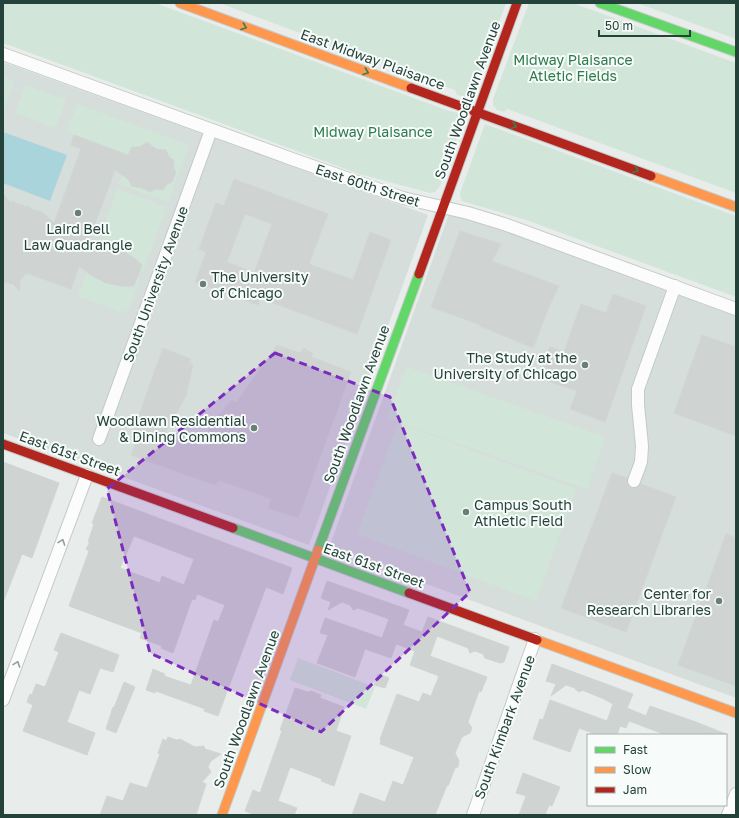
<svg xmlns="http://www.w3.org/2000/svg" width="739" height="818" viewBox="0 0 739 818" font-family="'Golos Text',sans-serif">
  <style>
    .built { fill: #d6dedb }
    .green { fill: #d1e6d8 }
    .water { fill: #a9d4db }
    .building { fill: #cfd4d2; stroke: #d1d6d4; fill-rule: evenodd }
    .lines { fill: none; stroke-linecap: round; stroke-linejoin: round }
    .street-casing { stroke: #c5cac8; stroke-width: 14 }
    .fast-casing { stroke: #c3cbc8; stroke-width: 11 }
    .slow-casing { stroke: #c3cbc8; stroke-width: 11 }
    .jam-casing { stroke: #c3cbc8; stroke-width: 11 }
    .street { stroke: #fcfcfc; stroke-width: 12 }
    .fast { stroke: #63d668; stroke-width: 9 }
    .slow { stroke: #ff974d; stroke-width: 9 }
    .jam { stroke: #b3261e; stroke-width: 9 }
    .oneway { stroke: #3d7d4c }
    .oneway2 { stroke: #909f9b }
    .marked { fill: #7b2cbf; fill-opacity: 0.2; stroke: #7b2cbf; stroke-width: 3; stroke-dasharray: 8 5; stroke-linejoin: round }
    .poi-dot { fill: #697e78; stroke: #f7fbf9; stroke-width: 1.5 }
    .labels { text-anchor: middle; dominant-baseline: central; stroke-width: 4; stroke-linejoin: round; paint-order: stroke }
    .street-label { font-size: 14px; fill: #24423a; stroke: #f7fbf9 }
    .park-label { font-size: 14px; fill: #2d7a4b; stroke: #f7fbf9 }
    .poi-label { font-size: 14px; fill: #24423a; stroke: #f7fbf9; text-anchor: end }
  </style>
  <rect width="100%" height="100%" fill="#e8edeb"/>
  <g class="built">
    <path d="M3 62 428 215 309 545 3 433Z"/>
    <path d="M450 211 736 316V698L329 548Z"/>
  </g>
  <g class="green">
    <path d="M3 3H155L449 111 463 114 464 117 440 186 435 192 430 193 359 174 3 43Z"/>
    <path d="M219 3H506L473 93 469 98 457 95 455 90Z"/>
    <path d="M529 3H573L736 63V193L507 109 504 112 497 110 493 105V99Z"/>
    <path d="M637 3H736V39Z"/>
    <path d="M3 77 15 81 4 109H3Z"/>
    <path d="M25 85 66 100 55 128 15 113Z"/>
    <path d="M77 104 189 145 168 202 119 184 123 172 141 188 150 192 156 189 163 190 166 185 172 182 176 172 173 167 174 160 169 157 166 150 156 149 147 143 140 147H132L129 153 124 157 121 153 67 132Z"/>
    <path d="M485 124 736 216V297L526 220 462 201 460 196V193Z"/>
    <path d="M117 189 166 207 143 272 139 271 142 263 130 255 119 249 108 246H97Z"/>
    <path d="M87 272 106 283 115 286 133 287 137 278 140 279 128 311 125 310 124 313 78 296Z"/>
    <path d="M407 367 605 437 587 489 387 418Z"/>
    <path d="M398 423 576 489 536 601 357 534Z"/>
    <path d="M298 658 375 687 366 709 290 680Z"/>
  </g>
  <path class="water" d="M3 132 67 155 50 201 3 183Z"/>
  <g class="building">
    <path d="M74 135 128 155 132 147H140L147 142 156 149 166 150 169 157 174 160 173 167 176 172 172 182 166 185 163 190 156 189 150 192 141 188 132 186 128 179 115 170 87 245 102 246 114 248 125 252 135 259 142 265 134 286H121L106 283 92 276 79 266 71 289 26 273 20 281V291L13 284H10L8 282 3 283V194L10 202 13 201 15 203 23 205 25 207 27 206 34 210 42 212 54 223 81 149 71 145Z"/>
    <path d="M234 179 328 214 309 264 353 280 370 232 391 240 357 334 260 298 258 305 195 282 206 252 199 249 216 203 224 206ZM245 214 272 224 254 273 227 262Z"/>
    <path d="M460 231 501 244 492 261 559 286 548 309 533 348 480 326 481 325 431 307Z"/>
    <path d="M613 294 646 306 605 422 570 409 577 391 539 378 550 347 564 352 581 304 606 313Z"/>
    <path d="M702 335 736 347V436L674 413Z"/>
    <path d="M277 345 300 353 304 348 313 354 311 357 351 372 298 518 269 508 271 499 219 480 215 485 131 455 137 439 131 437 163 348 191 359 189 363 193 364 186 396 165 433 205 447 210 424 232 400 236 403Z"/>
    <path d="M3 462 59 483 32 558 22 554 4 600H3Z"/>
    <path d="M612 473 627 478V483L631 488H636L641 484 676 497 626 632 561 608Z"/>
    <path d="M102 497 292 568 283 594 266 587 218 716 204 711 205 709 156 691 155 693 146 690 153 669 165 674 164 676 191 685 214 620 218 622 225 605 197 594 195 600 192 599 173 653 161 648 162 646 140 638 142 633 69 606 89 551 86 549 90 542H88L94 524 92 523ZM134 536 194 559 184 585 162 576 160 583 120 568Z"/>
    <path d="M726 534 736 538V686L678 665Z"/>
    <path d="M327 581 409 610 403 625 422 632 428 617 509 647 504 662 500 663 485 658 483 654 475 651 470 653 468 648 437 636 430 656 487 677 481 692 479 691 468 722 472 728 470 733 462 737 455 753 459 761 458 767 455 768 448 786 447 785 435 815H352L360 793 385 802 393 781 403 785 414 757 380 744 381 740 380 739 397 694 419 702 423 693 431 696 439 676 410 665 415 651 396 644 391 658 365 649 355 677 317 663 328 635 320 633 325 618 382 638 389 619 358 608 353 610 350 605 342 602 328 610 331 602 321 598Z"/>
    <path d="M61 633 119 655 113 672 100 668 90 694 79 690 67 722 95 733 87 755 23 731 33 705 27 702 30 694 32 695 36 684 45 687 59 652 54 650Z"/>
    <path d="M552 664 633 694 627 708 646 716 650 706 696 722 726 734V735H666L629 721 626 728 620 726 617 735H598L579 728 570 752 533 739 540 719 543 720 550 700 607 721 613 704 604 699 582 690 580 692 576 690 575 688 566 685 551 696 556 684 546 681Z"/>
    <path d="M378 674 389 678 385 688 374 685Z"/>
    <path d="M124 682 135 687 116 733 106 729 113 707 114 708Z"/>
    <path d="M295 688 308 692 311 691 321 695 320 698 344 707 336 731 351 736 334 786 321 781 322 779 290 767 278 801 297 808 294 815H255L245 811 253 790 260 793 282 731 280 730Z"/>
    <path d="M168 737 177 740 180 739 195 747 204 746 205 749 221 754 211 761 208 767 211 772 202 782 206 784 196 815H100L107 796 123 801 130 783 147 788 160 754 158 753 163 739 166 741Z"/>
    <path d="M523 773 560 787 552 806 549 805 545 815H519L526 796 516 793Z"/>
  </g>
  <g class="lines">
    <g class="street-casing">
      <g id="street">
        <path d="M3 54 292 159 403 198 468 213 504 224 736 309"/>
        <path d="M99 439 211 130"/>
        <path d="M634 481 641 462 642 446 638 405V389L675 286"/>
        <path d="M3 700 87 475"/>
        <path d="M473 815 535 639"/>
        <path d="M728 815 736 794"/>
      </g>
    </g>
    <g class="fast-casing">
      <g id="fast">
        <path d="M600 3 736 52"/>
        <path d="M233 528 409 593"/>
        <path d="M318 550 419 274"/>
      </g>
    </g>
    <g class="slow-casing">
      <g id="slow">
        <path d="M180 3 411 88"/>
        <path d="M651 176 736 207"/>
        <path d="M537 640 736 713"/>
        <path d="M222 815 318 550"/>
      </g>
    </g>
    <g class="jam-casing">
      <g id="jam">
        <path d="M411 88 651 176"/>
        <path d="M419 274 517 3"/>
        <path d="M3 444 233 528"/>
        <path d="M409 593 537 640"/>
      </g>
    </g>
    <use href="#street" class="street"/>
    <use href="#fast" class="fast"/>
    <use href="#slow" class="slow"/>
    <use href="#jam" class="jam"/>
  </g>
  <defs><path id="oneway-chevron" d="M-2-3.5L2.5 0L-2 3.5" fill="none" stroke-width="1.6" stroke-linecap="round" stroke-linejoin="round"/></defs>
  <g class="oneway">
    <use href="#oneway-chevron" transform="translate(244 27) rotate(20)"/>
    <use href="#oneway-chevron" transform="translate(366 72) rotate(20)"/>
    <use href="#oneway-chevron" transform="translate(514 126) rotate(20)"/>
    <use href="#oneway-chevron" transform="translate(636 170) rotate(20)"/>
  </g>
  <g class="oneway2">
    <use href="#oneway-chevron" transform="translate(62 542) rotate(-70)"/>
    <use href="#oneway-chevron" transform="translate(17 664) rotate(-70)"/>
  </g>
  <path class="marked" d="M275 353 390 397 470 592 321 732 150 653 107 489Z"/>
  <g class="poi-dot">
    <circle cx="78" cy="213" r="4"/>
    <circle cx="203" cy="284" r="4"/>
    <circle cx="585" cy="365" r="4"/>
    <circle cx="254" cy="428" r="4"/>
    <circle cx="466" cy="512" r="4"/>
    <circle cx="719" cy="601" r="4"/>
  </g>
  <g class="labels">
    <g class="street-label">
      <text transform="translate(373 59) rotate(20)">East Midway Plaisance</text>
      <text transform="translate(467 100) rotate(-70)">South Woodlawn Avenue</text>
      <text transform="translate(368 185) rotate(18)">East 60th Street</text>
      <text transform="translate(155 284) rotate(-70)">South University Avenue</text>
      <text transform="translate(356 404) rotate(-70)">South Woodlawn Avenue</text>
      <text transform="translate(70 453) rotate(20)">East 61st Street</text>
      <text transform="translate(374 565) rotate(20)">East 61st Street</text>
      <text transform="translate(246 709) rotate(-70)">South Woodlawn Avenue</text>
      <text transform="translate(504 727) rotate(-70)">South Kimbark Avenue</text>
    </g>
    <g class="park-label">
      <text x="573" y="59">Midway Plaisance<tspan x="573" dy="16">Atletic Fields</tspan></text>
      <text x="373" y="131">Midway Plaisance</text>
    </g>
    <g class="poi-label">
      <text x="78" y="228" text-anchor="middle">Laird Bell<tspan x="78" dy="16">Law Quadrangle</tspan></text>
      <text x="211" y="276" text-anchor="start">The University<tspan x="211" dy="16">of Chicago</tspan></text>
      <text x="577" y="357">The Study at the<tspan x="577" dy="16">University of Chicago</tspan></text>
      <text x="246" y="420">Woodlawn Residential<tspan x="246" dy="16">&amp; Dining Commons</tspan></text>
      <text x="474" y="504" text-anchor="start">Campus South<tspan x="474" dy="16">Athletic Field</tspan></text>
      <text x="711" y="593">Center for<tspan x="711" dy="16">Research Libraries</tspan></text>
    </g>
  </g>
  <rect width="739" height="818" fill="none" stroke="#24423a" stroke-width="8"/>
  <rect x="587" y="734" width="140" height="72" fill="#f7fbf9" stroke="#a3b1ad"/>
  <rect x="595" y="747" width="20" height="6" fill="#63d668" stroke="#a3b1ad"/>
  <text x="623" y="754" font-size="12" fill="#24423a">Fast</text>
  <rect x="595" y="767" width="20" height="6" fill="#ff974d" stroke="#a3b1ad"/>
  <text x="623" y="774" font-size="12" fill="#24423a">Slow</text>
  <rect x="595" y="787" width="20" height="6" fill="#b3261e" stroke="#a3b1ad"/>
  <text x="623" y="794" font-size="12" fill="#24423a">Jam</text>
  <path d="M599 30v6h91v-6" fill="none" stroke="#24423a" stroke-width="2"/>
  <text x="605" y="30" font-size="12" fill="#24423a" stroke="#f7fbf9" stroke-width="3" paint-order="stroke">50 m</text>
</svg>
